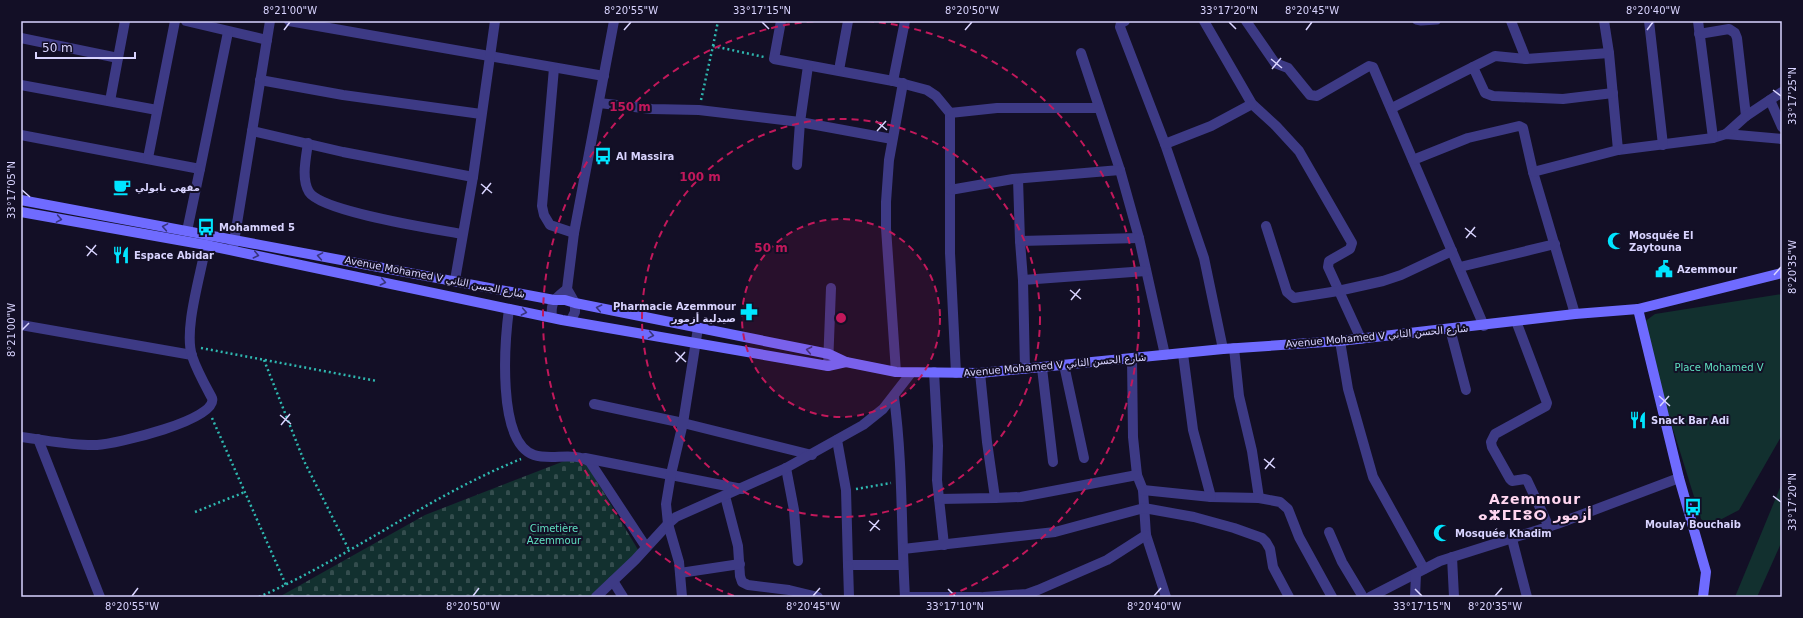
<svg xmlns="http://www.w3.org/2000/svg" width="1803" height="618" viewBox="0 0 1803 618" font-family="'DejaVu Sans','Noto Naskh Arabic','Noto Sans Tifinagh',sans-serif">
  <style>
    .cemetery { fill: url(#cemetery-stones) }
    .park { fill: #12302f }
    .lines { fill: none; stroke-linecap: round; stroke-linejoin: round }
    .path { stroke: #2fb8b0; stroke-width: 2.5; stroke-dasharray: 2 3; stroke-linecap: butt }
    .lane { stroke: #3d3a85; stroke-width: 7 }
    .street { stroke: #3d3a85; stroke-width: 10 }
    .secondary { stroke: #6f6bff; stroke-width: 10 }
    .oneway { stroke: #38347d }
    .ticks { fill: none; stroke: #d9d4ff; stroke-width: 1.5 }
    .ring { fill: none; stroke: #c2185b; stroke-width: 2; stroke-dasharray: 7 5 }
    .labels { text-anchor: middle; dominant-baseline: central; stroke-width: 4; stroke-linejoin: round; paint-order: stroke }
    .poi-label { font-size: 10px; font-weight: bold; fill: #d9d4ff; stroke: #130f26; text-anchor: start }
    .street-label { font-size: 10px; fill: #d9d4ff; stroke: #130f26 }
    .park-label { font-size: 10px; fill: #5fe0c0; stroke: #130f26 }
    .district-label { font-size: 14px; font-weight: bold; letter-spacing: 1px; fill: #ffd6f0; stroke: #130f26 }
    .centre { fill: #c2185b; stroke: #130f26; stroke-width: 2 }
    .ring-label { font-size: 12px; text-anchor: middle; font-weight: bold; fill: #c2185b; stroke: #130f26; stroke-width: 4; stroke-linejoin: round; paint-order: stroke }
    .neatline { fill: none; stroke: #d9d4ff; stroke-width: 1.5 }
    .ticks-label { font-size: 10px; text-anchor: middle; fill: #d9d4ff }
  </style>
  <defs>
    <pattern id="cemetery-stones" width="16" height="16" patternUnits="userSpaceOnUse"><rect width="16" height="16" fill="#12302f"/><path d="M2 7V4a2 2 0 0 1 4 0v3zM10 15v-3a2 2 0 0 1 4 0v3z" fill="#344d4e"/></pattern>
  </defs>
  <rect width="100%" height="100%" fill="#130f26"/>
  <path class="cemetery" d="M567 460 586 463 640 553 594 597H279L425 515Z"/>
  <g class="park">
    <path d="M1782 294V435L1739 510 1718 521 1707 524 1701 519 1644 336V322L1655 314Z"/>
    <path d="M1782 483V541L1757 597H1735Z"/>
  </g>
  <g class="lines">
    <g class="path">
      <path d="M713 46 718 21"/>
      <path d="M701 100 713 46 764 57"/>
      <path d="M201 348 377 381"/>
      <path d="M264 360 304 461 349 550"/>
      <path d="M212 418 286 585"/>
      <path d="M856 489 891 483"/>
      <path d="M195 512 245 492"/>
      <path d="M259 597C350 557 429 496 521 459"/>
    </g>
    <path class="lane" d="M1416 21 1421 22 1437 21"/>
    <g class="street">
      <path d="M186 21 267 40"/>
      <path d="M289 21 604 76"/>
      <path d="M781 21 774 59 893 81 927 90 936 96 950 113V253L956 373"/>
      <path d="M1125 21 1121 23 1120 27 1165 144 1204 258 1223 349"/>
      <path d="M1204 21 1252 104 1276 126 1299 151 1352 243 1350 249 1329 261 1328 267 1361 339"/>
      <path d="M1246 21 1275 63 1288 68 1310 95 1317 96 1369 66 1373 67 1484 326"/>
      <path d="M1511 21 1526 59 1609 53"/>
      <path d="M1604 21 1609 53 1618 150 1713 138 1726 134 1782 139"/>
      <path d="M1649 21 1663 145"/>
      <path d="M1698 21 1713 138"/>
      <path d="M1699 34 1729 29 1735 33 1737 38 1746 116 1726 134"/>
      <path d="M21 38 118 58 125 21"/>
      <path d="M1081 53 1120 170 1139 238 1165 355"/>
      <path d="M1473 67 1495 56 1526 59"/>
      <path d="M554 68 542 206 544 215 550 225 574 233"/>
      <path d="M839 70 848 21"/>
      <path d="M260 80 343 95 481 114"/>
      <path d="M893 81 905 21"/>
      <path d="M21 85 157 110"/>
      <path d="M1770 100 1782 127"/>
      <path d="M110 101 118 58"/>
      <path d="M599 103 652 109 699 110 800 122 892 139"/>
      <path d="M1392 108 1473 67 1485 93 1493 96 1563 99 1613 93"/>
      <path d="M950 113 997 108H1099"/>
      <path d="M1746 116 1782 92"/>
      <path d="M252 131 343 152 473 177"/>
      <path d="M21 135 200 169 228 32"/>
      <path d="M308 143C306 158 301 179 309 192 322 212 435 229 462 234"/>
      <path d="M1165 144 1211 126 1252 104"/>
      <path d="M148 158 175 21"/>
      <path d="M1413 160 1468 138 1519 126 1523 128 1533 172 1575 314"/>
      <path d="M797 165 800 122 808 66"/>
      <path d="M1533 172 1618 150"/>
      <path d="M1018 179 1020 241 1023 280"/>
      <path d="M950 190 1013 179 1120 170"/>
      <path d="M1266 226 1287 292 1294 298 1338 291 1383 281 1401 275 1452 251"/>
      <path d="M187 231 200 169"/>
      <path d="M1020 241 1139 238"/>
      <path d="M233 248 270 21"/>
      <path d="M1460 267 1555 244"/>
      <path d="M455 280 473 177 495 21"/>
      <path d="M509 309C505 339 496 442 534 455 552 461 574 451 590 462L646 547"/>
      <path d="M552 317C550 301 556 298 567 289"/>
      <path d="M571 320 575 312V303L567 289 574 233 614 21"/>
      <path d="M1516 321 1547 403 1546 406 1495 434 1491 442 1492 447 1510 479 1512 481 1525 479 1527 480 1549 527"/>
      <path d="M21 325 192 355"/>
      <path d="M1450 329 1466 390"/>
      <path d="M1340 341 1348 389 1373 477 1424 569"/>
      <path d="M1234 348 1239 396 1252 451 1259 498 1280 502 1288 509 1299 537 1332 597"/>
      <path d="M1183 354 1193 430 1211 497 1259 498"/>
      <path d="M1132 359 1133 437 1137 475 1143 490 1146 535 1166 597"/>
      <path d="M1064 365 1084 458"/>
      <path d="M828 366 831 288"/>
      <path d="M1042 368 1053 462"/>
      <path d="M1025 369 1023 280 1146 271"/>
      <path d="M896 372 886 228V202L889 160 903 83"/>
      <path d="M934 372 938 446 937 480 944 545"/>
      <path d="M894 397C903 463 901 530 905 597"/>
      <path d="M594 404 683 423 812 455"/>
      <path d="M21 437C46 440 72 446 97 445 115 444 219 420 212 398 205 385 197 371 192 356 183 327 203 269 207 238"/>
      <path d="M38 439 100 597"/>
      <path d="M837 440 846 490 848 565H903"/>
      <path d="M585 458 742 489"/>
      <path d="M786 468 794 510 798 561"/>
      <path d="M1143 490 1211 497"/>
      <path d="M725 496 738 546 740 576 742 582 748 585 789 590 818 597"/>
      <path d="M995 498 1021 497 1137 475"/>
      <path d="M939 499 995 498 987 442 980 373"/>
      <path d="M1329 532 1342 562 1363 597"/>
      <path d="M1512 539 1527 597"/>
      <path d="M903 549 1055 532 1144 508 1194 517 1234 528 1262 538 1266 542 1270 549 1273 567 1289 597"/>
      <path d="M1452 557 1454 597"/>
      <path d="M848 565 849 597"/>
      <path d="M680 573 740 564"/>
      <path d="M613 581 623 597"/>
      <path d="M596 597 635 560 668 524 676 517 786 468 863 425 883 409 911 373"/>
      <path d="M682 597 679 562 668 524 666 504 671 474 683 423 698 328"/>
      <path d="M905 597H980"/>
      <path d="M984 597 1027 594 1038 590 1107 560 1146 535"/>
      <path d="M1370 597 1440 561 1557 524 1679 478"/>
      <path d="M1415 597 1416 574"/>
    </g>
    <g class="secondary">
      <path d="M21 200 554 300H565L575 303 829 354 846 362 896 372 980 373 1223 349 1340 341 1575 314 1638 309 1782 273"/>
      <path d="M21 212 206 245 562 320 828 366 846 362"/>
      <path d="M1638 309 1679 478 1706 572 1703 597"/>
    </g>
  </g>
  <defs><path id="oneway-chevron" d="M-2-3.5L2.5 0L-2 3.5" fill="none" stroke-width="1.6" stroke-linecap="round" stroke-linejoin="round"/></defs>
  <g class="oneway">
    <use href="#oneway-chevron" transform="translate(59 219) rotate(10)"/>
    <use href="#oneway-chevron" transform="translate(165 227) rotate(-170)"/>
    <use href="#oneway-chevron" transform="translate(256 255) rotate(12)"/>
    <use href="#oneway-chevron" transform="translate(320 256) rotate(-170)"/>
    <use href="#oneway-chevron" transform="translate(383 282) rotate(12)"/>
    <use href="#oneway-chevron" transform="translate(599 308) rotate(-168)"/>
    <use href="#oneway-chevron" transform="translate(524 312) rotate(11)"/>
    <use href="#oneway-chevron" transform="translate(651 335) rotate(10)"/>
    <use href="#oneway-chevron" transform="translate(809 350) rotate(-169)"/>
  </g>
  <path class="ticks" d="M762 22 769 29M1229 22 1236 29M284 30 290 22M624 30 631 22M965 30 972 22M1306 30 1312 22M1647 30 1653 22M1271 59 1282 68M1272 69 1281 58M1773 90 1781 96M876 121 887 130M877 131 886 121M481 184 492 193M22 190 30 197M482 194 491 183M1465 228 1476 237M1466 238 1475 227M86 246 97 255M87 256 96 245M1774 275 1781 267M1070 290 1081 299M1071 300 1080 289M22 330 29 323M675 352 686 362M676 362 685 352M1659 396 1670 406M1660 406 1669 396M280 415 291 424M281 425 290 414M1264 459 1275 468M1265 469 1274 458M1773 496 1781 502M869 521 880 530M870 531 879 520M948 589 955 596M1415 589 1422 596M132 596 138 588M473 596 479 588M813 596 820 588M1154 596 1161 588M1495 596 1502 588"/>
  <circle cx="841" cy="318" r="99" fill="#c2185b" fill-opacity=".12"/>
  <g class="ring">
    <circle cx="841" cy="318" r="99"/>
    <circle cx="841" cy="318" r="199"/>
    <path d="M734 596A298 298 0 0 1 815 21M867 21A298 298 0 0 1 948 596"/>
  </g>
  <defs>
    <g id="bus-bare" transform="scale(1.38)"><path d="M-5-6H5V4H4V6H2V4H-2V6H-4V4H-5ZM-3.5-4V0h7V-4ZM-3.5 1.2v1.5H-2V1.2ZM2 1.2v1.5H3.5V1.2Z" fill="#00e5ff" stroke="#130f26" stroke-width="2.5" paint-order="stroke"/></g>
    <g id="cafe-bare" transform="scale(1.38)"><path d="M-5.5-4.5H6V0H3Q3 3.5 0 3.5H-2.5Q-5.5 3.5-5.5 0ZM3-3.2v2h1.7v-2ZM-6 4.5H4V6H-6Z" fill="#00e5ff" stroke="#130f26" stroke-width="2.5" paint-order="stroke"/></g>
    <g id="mosque-bare" transform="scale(1.38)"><path d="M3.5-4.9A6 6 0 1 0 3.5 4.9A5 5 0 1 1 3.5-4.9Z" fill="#00e5ff" stroke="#130f26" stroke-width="2.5" paint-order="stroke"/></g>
    <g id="restaurant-bare" transform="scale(1.38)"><path d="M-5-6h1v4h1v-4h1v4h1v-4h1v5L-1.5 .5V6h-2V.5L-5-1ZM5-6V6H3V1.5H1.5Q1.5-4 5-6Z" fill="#00e5ff" stroke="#130f26" stroke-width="2.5" paint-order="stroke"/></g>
    <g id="civic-bare" transform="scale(1.38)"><path d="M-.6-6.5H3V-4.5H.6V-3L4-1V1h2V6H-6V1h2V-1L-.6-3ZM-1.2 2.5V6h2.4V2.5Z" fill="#00e5ff" stroke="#130f26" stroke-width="2.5" paint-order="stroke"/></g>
    <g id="pharmacy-bare" transform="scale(1.38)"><path d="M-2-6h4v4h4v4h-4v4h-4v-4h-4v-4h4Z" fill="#00e5ff" stroke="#130f26" stroke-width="2.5" paint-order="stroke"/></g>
  </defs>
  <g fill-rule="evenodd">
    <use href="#bus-bare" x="603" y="156"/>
    <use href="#cafe-bare" x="122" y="187"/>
    <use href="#bus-bare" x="206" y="227"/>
    <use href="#mosque-bare" x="1616" y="241"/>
    <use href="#restaurant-bare" x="121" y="255"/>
    <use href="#civic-bare" x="1664" y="269"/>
    <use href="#pharmacy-bare" x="749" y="312"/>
    <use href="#restaurant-bare" x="1638" y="420"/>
    <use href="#bus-bare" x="1693" y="507"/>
    <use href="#mosque-bare" x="1442" y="533"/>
  </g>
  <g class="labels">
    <g class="poi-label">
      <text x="616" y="156">Al Massira</text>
      <text x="135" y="187">مقهى نابولي</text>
      <text x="219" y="227">Mohammed 5</text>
      <text x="1629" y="235">Mosquée El<tspan x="1629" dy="12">Zaytouna</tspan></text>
      <text x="134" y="255">Espace Abidar</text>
      <text x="1677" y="269">Azemmour</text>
      <text x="736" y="306" text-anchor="end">Pharmacie Azemmour<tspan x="736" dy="12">صيدلية أزمور</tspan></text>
      <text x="1651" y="420">Snack Bar Adi</text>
      <text x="1693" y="524" text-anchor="middle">Moulay Bouchaib</text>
      <text x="1455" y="533">Mosquée Khadim</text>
    </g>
    <g class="street-label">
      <text transform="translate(435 277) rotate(11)">Avenue Mohamed V شارع الحسن الثاني</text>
      <text transform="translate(1377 336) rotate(-5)">Avenue Mohamed V شارع الحسن الثاني</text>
      <text transform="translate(1055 365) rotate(-5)">Avenue Mohamed V شارع الحسن الثاني</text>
    </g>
    <g class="park-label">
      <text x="1719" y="367">Place Mohamed V</text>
      <text x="554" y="528">Cimetière<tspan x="554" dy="12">Azemmour</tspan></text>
    </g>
    <g class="district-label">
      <text x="1535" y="499">Azemmour<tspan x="1535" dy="16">ⴰⵣⵎⵎⵓⵔ أزمور</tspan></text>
    </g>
  </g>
  <circle cx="841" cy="318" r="6" class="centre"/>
  <g class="ring-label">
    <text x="630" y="111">150 m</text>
    <text x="700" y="181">100 m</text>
    <text x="771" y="252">50 m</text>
  </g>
  <rect width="1803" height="618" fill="none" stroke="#130f26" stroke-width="44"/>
  <path d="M36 52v6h99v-6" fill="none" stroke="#d9d4ff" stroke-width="2"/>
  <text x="42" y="52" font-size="12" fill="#d9d4ff" stroke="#130f26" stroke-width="3" paint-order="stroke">50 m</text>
  <rect x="22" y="22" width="1759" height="574" class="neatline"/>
  <g class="ticks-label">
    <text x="290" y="14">8°21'00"W</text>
    <text x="631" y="14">8°20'55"W</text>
    <text x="762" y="14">33°17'15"N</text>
    <text x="972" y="14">8°20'50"W</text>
    <text x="1229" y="14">33°17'20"N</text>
    <text x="1312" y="14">8°20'45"W</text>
    <text x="1653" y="14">8°20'40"W</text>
    <text transform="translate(1792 96) rotate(-90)" y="4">33°17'25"N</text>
    <text transform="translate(11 190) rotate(-90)" y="4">33°17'05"N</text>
    <text transform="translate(1792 267) rotate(-90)" y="4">8°20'35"W</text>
    <text transform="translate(11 330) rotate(-90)" y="4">8°21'00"W</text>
    <text transform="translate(1792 502) rotate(-90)" y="4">33°17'20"N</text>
    <text x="132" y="610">8°20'55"W</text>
    <text x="473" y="610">8°20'50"W</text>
    <text x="813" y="610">8°20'45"W</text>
    <text x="955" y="610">33°17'10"N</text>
    <text x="1154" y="610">8°20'40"W</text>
    <text x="1422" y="610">33°17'15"N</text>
    <text x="1495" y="610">8°20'35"W</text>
  </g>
</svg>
